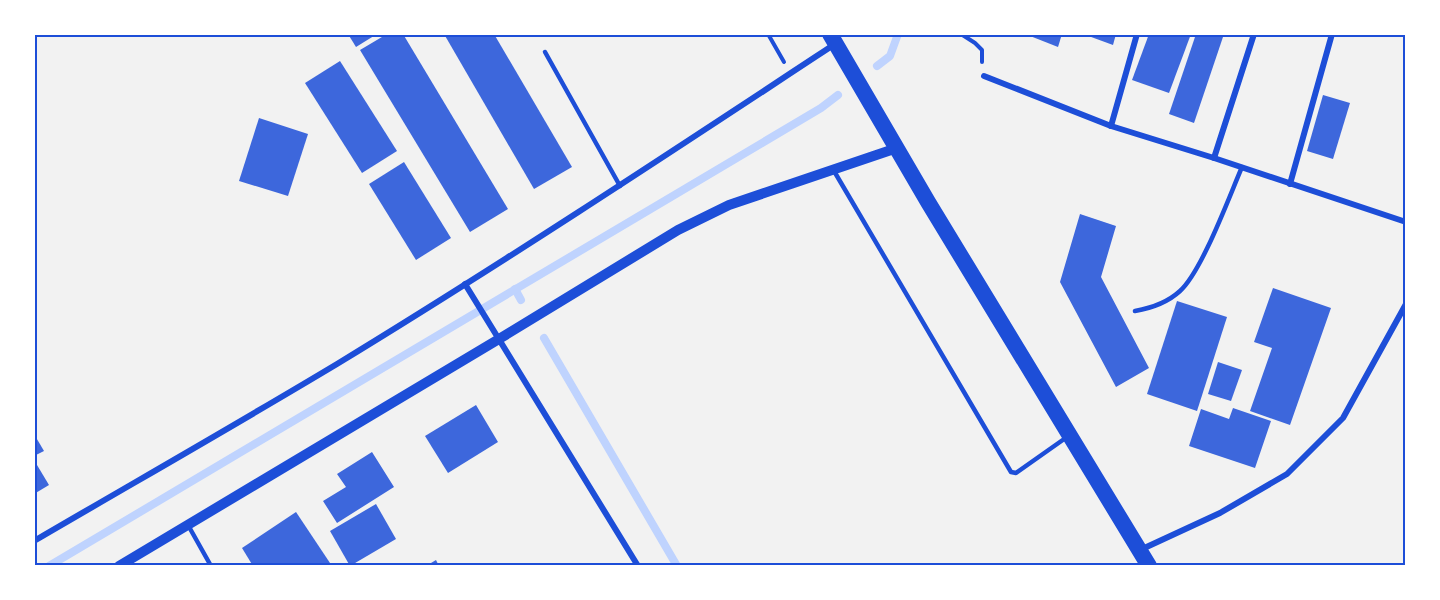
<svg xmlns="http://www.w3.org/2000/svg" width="1440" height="600" viewBox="0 0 1440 600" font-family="Georgia,serif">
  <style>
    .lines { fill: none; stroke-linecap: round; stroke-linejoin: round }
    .stream { stroke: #bfd3fe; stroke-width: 8 }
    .building { fill: #3d67dc }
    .path { stroke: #1d4ed8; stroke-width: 4 }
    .service { stroke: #1d4ed8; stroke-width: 4.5 }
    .minor { stroke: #1d4ed8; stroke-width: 6 }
    .tertiary { stroke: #1d4ed8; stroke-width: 10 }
    .trunk { stroke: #1d4ed8; stroke-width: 16 }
    .neatline { fill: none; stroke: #1d4ed8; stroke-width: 2 }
  </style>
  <rect width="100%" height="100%" fill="#f2f2f2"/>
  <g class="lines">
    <g class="stream">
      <path d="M877 66 890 56 898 34"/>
      <path d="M515 289 521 300"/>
      <path d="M544 338 677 566"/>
      <path d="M49 566 821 108 838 95"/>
    </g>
  </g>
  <g class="building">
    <path d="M348 34H377L356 47Z"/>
    <path d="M387 34H403L508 209 470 232 360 50Z"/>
    <path d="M444 34H494L572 167 534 189Z"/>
    <path d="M1025 34H1062L1058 47Z"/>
    <path d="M1083 34H1116L1113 45Z"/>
    <path d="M1149 34H1191L1169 93 1132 80Z"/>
    <path d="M1196 34H1224L1194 123 1169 114Z"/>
    <path d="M340 61 397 151 362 173 305 83Z"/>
    <path d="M1323 95 1350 103 1333 159 1307 151Z"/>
    <path d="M259 118 308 134 288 196 239 181Z"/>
    <path d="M404 162 451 238 416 260 369 184Z"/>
    <path d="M1080 214 1116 226 1101 277 1149 368 1116 387 1060 282Z"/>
    <path d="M1273 288 1331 308 1290 425 1250 411 1272 348 1254 342Z"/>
    <path d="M1177 301 1227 317 1197 411 1147 394Z"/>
    <path d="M1218 362 1242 370 1231 401 1208 394Z"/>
    <path d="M476 405 498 442 448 473 425 436Z"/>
    <path d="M1233 408 1271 421 1255 468 1189 446 1201 409 1229 419Z"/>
    <path d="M34 434 44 451 34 456Z"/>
    <path d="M372 452 394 487 337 523 323 501 346 487 337 474Z"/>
    <path d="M34 460 49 485 34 494Z"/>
    <path d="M376 504 396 539 350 566 330 531Z"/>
    <path d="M296 512 332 566H253L242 548Z"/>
    <path d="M436 560 439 566H426Z"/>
  </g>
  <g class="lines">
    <g class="path">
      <path d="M768 34 784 62"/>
      <path d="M961 34 975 43 982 50V62"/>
    </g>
    <g class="service">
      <path d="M545 52 620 186"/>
      <path d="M834 171 1011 472 1016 473 1067 437"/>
      <path d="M1135 311C1152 308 1167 303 1180 291 1202 271 1229 197 1242 167"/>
      <path d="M188 525 211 566"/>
    </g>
    <g class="minor">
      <path d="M984 76 1111 126 1214 158 1406 222"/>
      <path d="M1111 126 1137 34"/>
      <path d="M1214 158 1254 34"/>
      <path d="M1290 184 1332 34"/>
      <path d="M465 284 638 566"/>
      <path d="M34 541C135 482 237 424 337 364 506 261 671 152 835 44"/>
      <path d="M1140 550 1220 513 1287 474 1343 418 1406 304"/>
    </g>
    <path class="tertiary" d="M119 566 499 339 678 230 729 205 897 148"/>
    <path class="trunk" d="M830 34 928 202 1149 566"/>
  </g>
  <rect width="1440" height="600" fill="none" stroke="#ffffff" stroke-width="72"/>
  <rect x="36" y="36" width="1368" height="528" class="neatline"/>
</svg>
